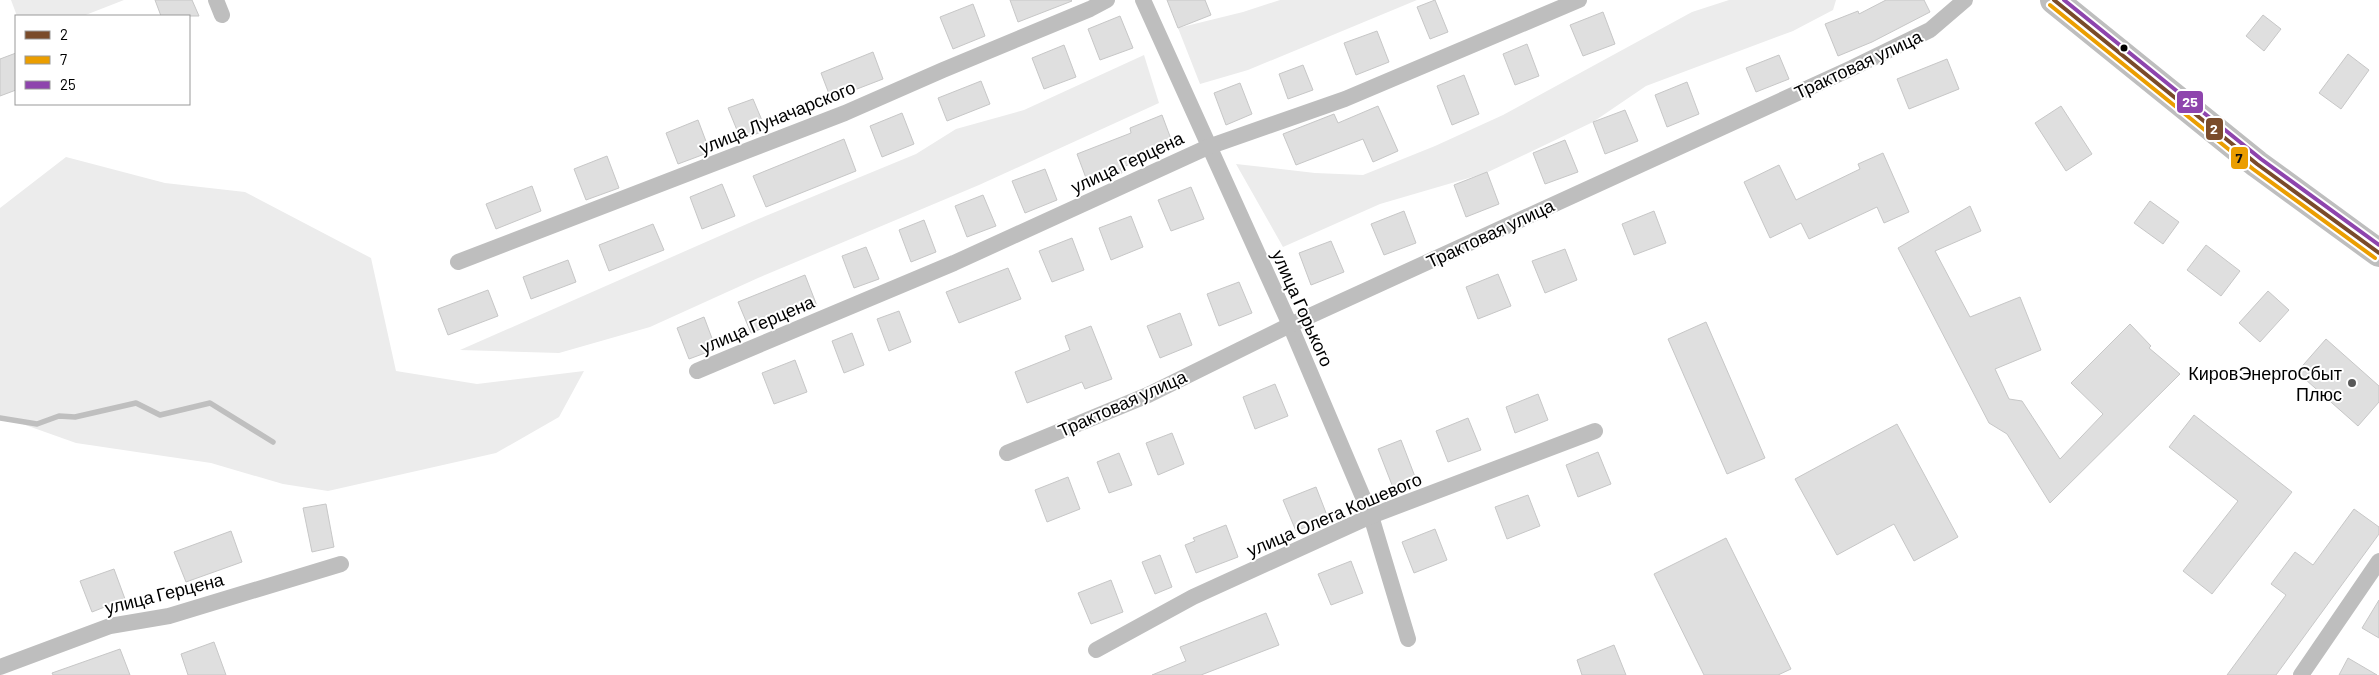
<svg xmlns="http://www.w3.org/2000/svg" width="2379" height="675" viewBox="0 0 2379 675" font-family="Barlow,sans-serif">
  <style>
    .green { fill: #ececec }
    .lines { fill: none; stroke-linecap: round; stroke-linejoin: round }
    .stream { stroke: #bfbfbf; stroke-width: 5.5 }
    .building { fill: #dfdfdf; stroke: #c7c7c7 }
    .minor { stroke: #bebebe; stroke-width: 16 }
    .trunk { stroke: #bebebe; stroke-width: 28 }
    .bus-1-casing { stroke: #fff; stroke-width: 8 }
    .bus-2-casing { stroke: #fff; stroke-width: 8 }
    .bus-3-casing { stroke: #fff; stroke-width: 8 }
    .bus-1 { stroke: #7a4b2a; stroke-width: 4 }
    .bus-2 { stroke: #eb9e00; stroke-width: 4 }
    .bus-3 { stroke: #8e44ad; stroke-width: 4 }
    .bus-dot { fill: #000; stroke: #fff; stroke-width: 2 }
    .poi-dot { fill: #595959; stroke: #fff; stroke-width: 2 }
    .labels { text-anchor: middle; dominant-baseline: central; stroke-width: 4; stroke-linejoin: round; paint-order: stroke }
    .street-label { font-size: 18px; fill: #000; stroke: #fff }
    .poi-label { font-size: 18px; fill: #000; stroke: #fff; text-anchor: end }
    .line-badge { stroke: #fff; stroke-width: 2 }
    .badge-label { font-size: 14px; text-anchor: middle; font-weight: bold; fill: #fff }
    .pale-badge-label { font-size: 14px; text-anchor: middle; font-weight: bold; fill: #111 }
  </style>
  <rect width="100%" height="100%" fill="#fff"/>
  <g class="green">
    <path d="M11 0H124L83 16H17Z"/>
    <path d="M1280 0H1417L1248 70 1200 84 1178 28 1243 12Z"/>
    <path d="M1729 0H1836L1833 10 1793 31 1646 86 1593 122 1486 173 1380 204 1283 247 1236 164 1315 173 1363 175 1435 146 1503 115 1692 12Z"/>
    <path d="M1144 55 1159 103 979 185 758 278 650 327 559 353 460 350 756 220 916 154 956 129 1024 110Z"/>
    <path d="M66 157 165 183 245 192 371 258 396 371 477 384 584 371 559 417 496 453 328 491 283 484 211 463 76 443 0 416V208Z"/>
  </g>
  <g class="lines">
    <path class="stream" d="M0 418 37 424 59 416 75 417 136 403 160 415 210 403 273 442"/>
  </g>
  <g class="building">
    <path d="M155 0H192L199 16H161Z"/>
    <path d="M1010 0H1071L1072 1 1018 22Z"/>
    <path d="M1167 0H1205L1211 15 1178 28Z"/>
    <path d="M1435 0 1448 32 1430 39 1417 7Z"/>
    <path d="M1886 0H1924L1930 12 1872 42 1838 56 1825 24 1858 11 1859 14Z"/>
    <path d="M973 4 985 36 953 49 940 17Z"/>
    <path d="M1603 12 1615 44 1583 56 1570 25Z"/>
    <path d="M2263 15 2281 29 2264 51 2246 36Z"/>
    <path d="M1120 16 1133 48 1100 60 1088 29Z"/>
    <path d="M1377 31 1389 62 1356 75 1344 43Z"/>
    <path d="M1527 44 1539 76 1515 85 1503 54Z"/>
    <path d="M1064 45 1076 77 1044 89 1032 58Z"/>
    <path d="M873 52 883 79 831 99 821 73Z"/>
    <path d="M16 53V90L0 96V59Z"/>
    <path d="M2348 54 2369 70 2341 109 2319 93Z"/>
    <path d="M1779 55 1789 79 1756 92 1746 68Z"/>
    <path d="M1947 59 1959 89 1909 109 1897 79Z"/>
    <path d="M1303 65 1313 90 1288 99 1279 74Z"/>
    <path d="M1464 75 1479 114 1452 125 1437 86Z"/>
    <path d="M981 81 990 104 947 121 938 98Z"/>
    <path d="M1687 82 1699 114 1667 127 1655 95Z"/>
    <path d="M1240 83 1252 114 1226 125 1214 93Z"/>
    <path d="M753 99 766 130 741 140 728 108Z"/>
    <path d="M1378 106 1398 151 1373 162 1363 139 1296 165 1283 134 1334 114 1338 123Z"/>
    <path d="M2061 106 2092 154 2066 171 2035 123Z"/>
    <path d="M1625 110 1638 141 1605 154 1593 122Z"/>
    <path d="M902 113 914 144 882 157 870 126Z"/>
    <path d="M1162 115 1174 147 1120 168 1122 173 1089 186 1077 154 1131 133 1130 128Z"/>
    <path d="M698 120 710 152 678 164 666 133Z"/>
    <path d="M844 139 856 171 766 207 753 176Z"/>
    <path d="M1565 140 1578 172 1545 184 1533 153Z"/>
    <path d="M1883 153 1909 212 1884 223 1877 207 1809 239 1801 223 1770 238 1744 182 1779 165 1796 200 1860 169 1858 164Z"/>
    <path d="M607 156 619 188 586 200 574 169Z"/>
    <path d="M1045 169 1057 200 1025 213 1012 181Z"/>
    <path d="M1487 172 1499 204 1466 217 1454 185Z"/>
    <path d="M722 184 735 216 702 229 690 197Z"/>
    <path d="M532 186 541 211 496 229 486 204Z"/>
    <path d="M1191 187 1204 219 1171 231 1158 200Z"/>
    <path d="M983 195 996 226 967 237 955 206Z"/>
    <path d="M2150 201 2179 222 2163 244 2134 223Z"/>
    <path d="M1970 206 1981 231 1935 251 1970 317 2020 297 2041 350 1995 369 2009 399 2022 401 2060 459 2103 414 2071 383 2130 324 2151 346 2149 348 2180 374 2050 503 2007 434 1989 423 1898 248Z"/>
    <path d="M1404 211 1416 243 1384 255 1371 224Z"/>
    <path d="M1654 211 1666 243 1634 255 1622 224Z"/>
    <path d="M1131 216 1143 247 1111 260 1099 228Z"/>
    <path d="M924 220 936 252 911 262 899 230Z"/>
    <path d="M653 224 664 250 609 271 599 245Z"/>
    <path d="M1072 238 1084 270 1052 282 1039 251Z"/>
    <path d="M1331 241 1344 272 1311 285 1299 253Z"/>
    <path d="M2206 245 2240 271 2221 296 2187 270Z"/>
    <path d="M866 247 879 279 854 288 842 256Z"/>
    <path d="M1565 249 1577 280 1545 293 1532 261Z"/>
    <path d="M568 260 576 282 531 299 523 277Z"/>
    <path d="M1008 268 1021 299 959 323 946 292Z"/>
    <path d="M1498 274 1511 306 1478 319 1466 287Z"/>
    <path d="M805 275 817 306 751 333 738 302Z"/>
    <path d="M1239 282 1252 313 1219 326 1207 294Z"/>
    <path d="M488 290 498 316 448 335 438 309Z"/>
    <path d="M2268 291 2289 310 2260 342 2239 323Z"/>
    <path d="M899 311 911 342 889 351 877 319Z"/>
    <path d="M1180 313 1192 345 1160 358 1147 326Z"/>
    <path d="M704 317 716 349 689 359 677 328Z"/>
    <path d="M1706 322 1765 458 1727 474 1668 339Z"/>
    <path d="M1091 326 1112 379 1085 389 1082 382 1027 403 1015 372 1070 350 1065 336Z"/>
    <path d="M852 333 864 365 844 373 832 341Z"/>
    <path d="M2326 339 2379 386V402L2358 426 2297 372Z"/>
    <path d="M795 360 807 392 774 404 762 373Z"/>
    <path d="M1275 384 1288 416 1255 429 1243 397Z"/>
    <path d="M1538 394 1548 420 1515 433 1506 407Z"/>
    <path d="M2194 415 2292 492 2212 594 2183 571 2238 501 2169 447Z"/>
    <path d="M1468 418 1481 450 1448 462 1436 431Z"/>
    <path d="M1897 424 1958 537 1914 561 1894 524 1837 555 1795 479Z"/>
    <path d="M1172 433 1184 464 1158 475 1146 443Z"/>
    <path d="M1401 440 1417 482 1394 490 1378 449Z"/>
    <path d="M1598 452 1611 484 1578 497 1566 465Z"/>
    <path d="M1119 453 1132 485 1109 493 1097 462Z"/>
    <path d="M1068 477 1080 509 1047 522 1035 490Z"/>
    <path d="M1316 487 1328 518 1296 531 1283 500Z"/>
    <path d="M1528 495 1540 526 1507 539 1495 507Z"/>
    <path d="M326 504 334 547 312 552 303 508Z"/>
    <path d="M2354 509 2379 527V534L2276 675H2227L2286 595 2271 584 2295 552 2313 565Z"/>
    <path d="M1226 525 1238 557 1196 573 1185 545 1195 541 1193 538Z"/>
    <path d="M1435 529 1447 560 1414 573 1402 542Z"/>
    <path d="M231 531 242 562 186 582 174 552Z"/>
    <path d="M1726 538 1791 669 1778 675H1704L1654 574Z"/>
    <path d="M1160 555 1172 587 1155 594 1142 562Z"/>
    <path d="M1351 561 1363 593 1331 605 1318 574Z"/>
    <path d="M114 569 125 599 92 612 80 581Z"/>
    <path d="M1111 580 1123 612 1091 624 1078 593Z"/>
    <path d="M2379 600V638L2362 628Z"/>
    <path d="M1266 613 1279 645 1201 675H1152L1186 661 1180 647Z"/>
    <path d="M214 642 226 675H188L181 654Z"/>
    <path d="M1614 645 1626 675H1582L1577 660Z"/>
    <path d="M120 649 130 675H53L52 673Z"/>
    <path d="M2348 658 2377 675H2339Z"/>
  </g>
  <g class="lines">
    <g class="minor">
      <path d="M216 0 222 15"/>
      <path d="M1143 0 1290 325 1371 516 1408 639"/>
      <path d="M458 262 845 113 943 70 1090 9 1107 0"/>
      <path d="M697 371 954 263 1208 147 1345 99 1579 0"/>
      <path d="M1007 453 1148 395 1290 325 1852 68 1930 30 1965 0"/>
      <path d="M1096 650 1193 597 1371 516 1595 431"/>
      <path d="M0 667 110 626 169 616 341 564"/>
      <path d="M2301 675 2379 561"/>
    </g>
    <path class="trunk" d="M2054 0 2257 164 2379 253"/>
    <g class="bus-1-casing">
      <path id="bus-1" d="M2054 0 2257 164 2379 253"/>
    </g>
    <g class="bus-2-casing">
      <path id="bus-2" d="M2050 5 2253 169 2375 258"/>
    </g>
    <g class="bus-3-casing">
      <path id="bus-3" d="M2064 0 2261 159 2379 245"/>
    </g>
    <use href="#bus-1" class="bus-1"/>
    <use href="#bus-2" class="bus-2"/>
    <use href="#bus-3" class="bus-3"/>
  </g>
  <circle class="bus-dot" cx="2124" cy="48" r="4.5"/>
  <circle class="poi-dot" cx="2352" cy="383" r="5"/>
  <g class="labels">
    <g class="street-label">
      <text transform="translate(1858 64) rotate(-25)">Трактовая улица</text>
      <text transform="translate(777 117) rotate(-22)">улица Луначарского</text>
      <text transform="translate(1127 162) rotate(-25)">улица Герцена</text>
      <text transform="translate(1490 233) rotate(-25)">Трактовая улица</text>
      <text transform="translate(1303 308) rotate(66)">улица Горького</text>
      <text transform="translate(757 324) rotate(-23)">улица Герцена</text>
      <text transform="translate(1122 403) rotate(-24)">Трактовая улица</text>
      <text transform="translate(1334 514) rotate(-23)">улица Олега Кошевого</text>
      <text transform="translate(164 593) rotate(-14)">улица Герцена</text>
    </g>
    <g class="poi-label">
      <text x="2342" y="373">КировЭнергоСбыт<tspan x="2342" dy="21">Плюс</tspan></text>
    </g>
  </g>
  <g class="line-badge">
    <rect x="2176" y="90" width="28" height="24" rx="5" fill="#8e44ad"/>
    <rect x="2205" y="117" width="19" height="24" rx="5" fill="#7a4b2a"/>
    <rect x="2230" y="146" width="19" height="24" rx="5" fill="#eb9e00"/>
  </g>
  <g class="badge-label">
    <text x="2190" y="107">25</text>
    <text x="2214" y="134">2</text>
  </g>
  <g class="pale-badge-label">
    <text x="2239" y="163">7</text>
  </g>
  <rect x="15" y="15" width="175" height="90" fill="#ffffff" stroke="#999999"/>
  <rect x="25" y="31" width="25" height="8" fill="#7a4b2a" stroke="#999999"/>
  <text x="60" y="40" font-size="15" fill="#000000">2</text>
  <rect x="25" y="56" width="25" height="8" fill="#eb9e00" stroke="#999999"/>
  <text x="60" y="65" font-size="15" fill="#000000">7</text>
  <rect x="25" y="81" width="25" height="8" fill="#8e44ad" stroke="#999999"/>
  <text x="60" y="90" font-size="15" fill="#000000">25</text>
</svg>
